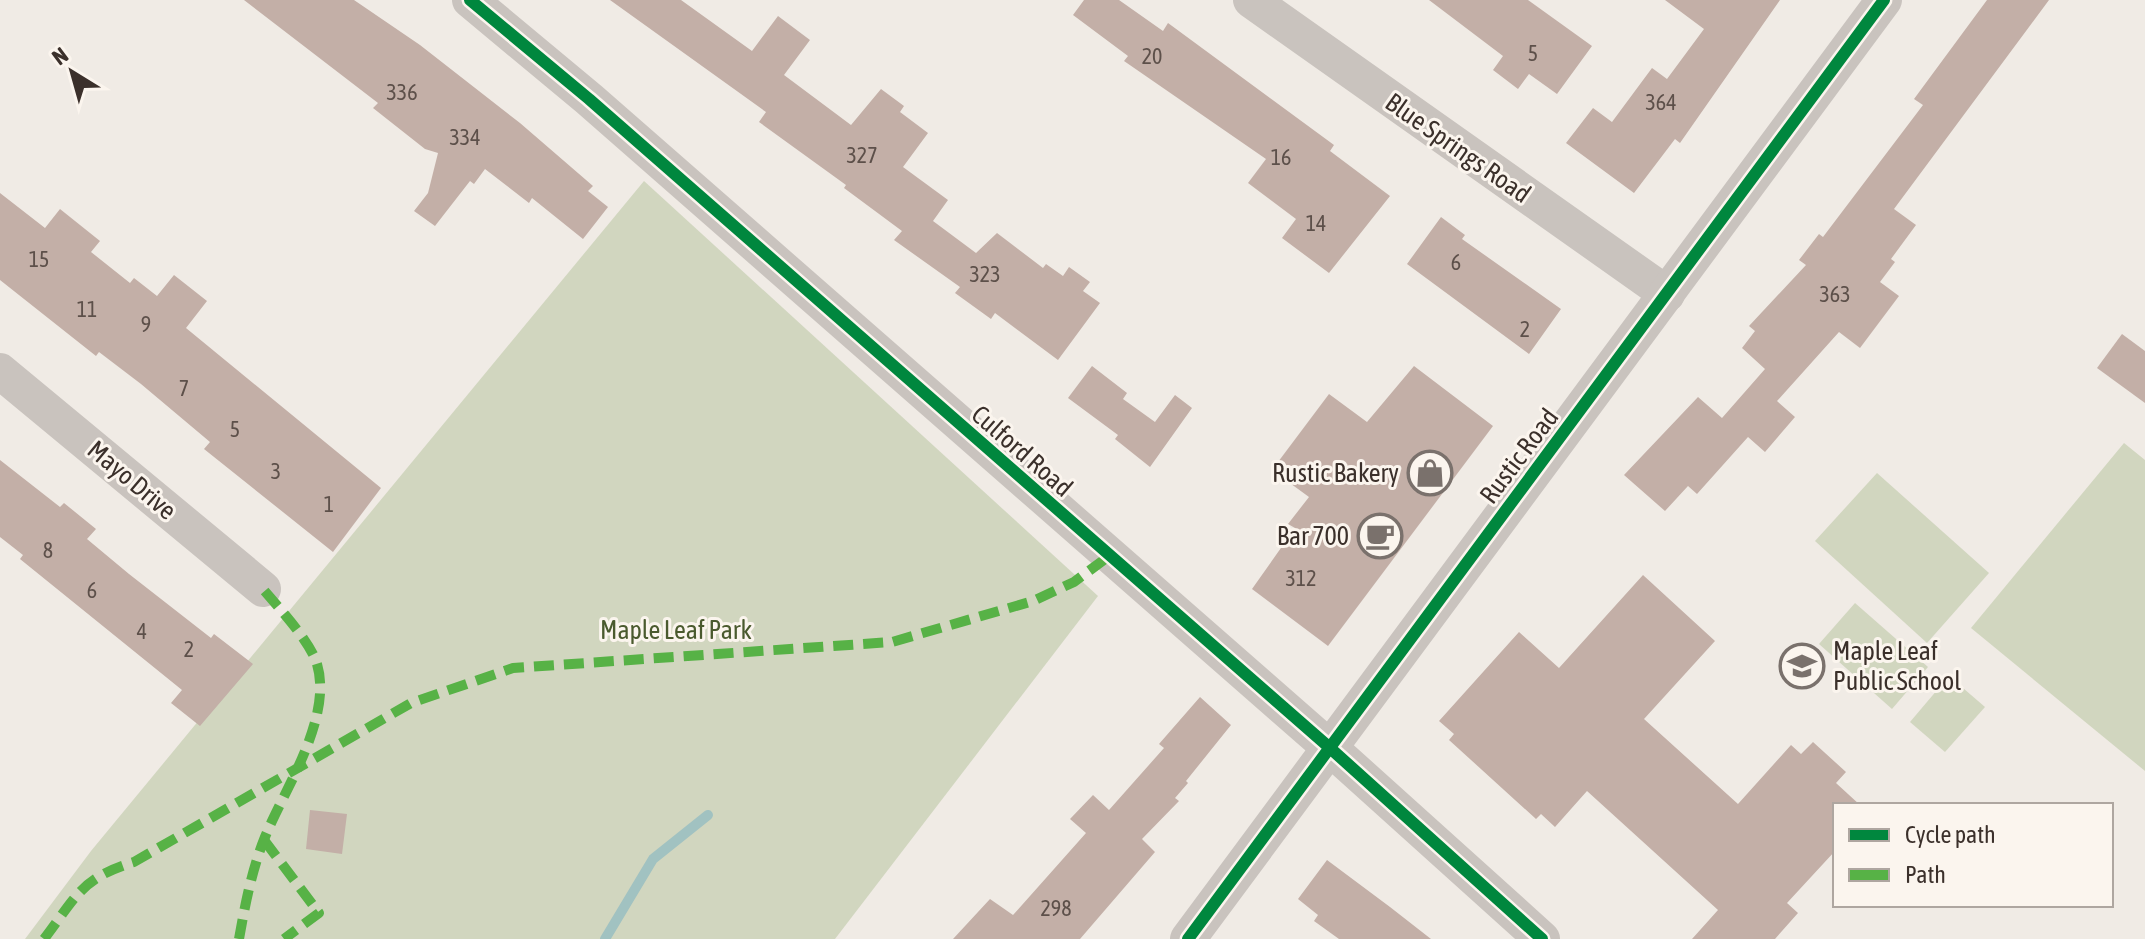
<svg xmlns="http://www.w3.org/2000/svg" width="2145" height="939" viewBox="0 0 2145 939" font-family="'Asap Condensed',sans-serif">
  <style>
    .green { fill: #d1d6bf }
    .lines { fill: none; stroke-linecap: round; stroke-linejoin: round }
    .stream { stroke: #a1c2c1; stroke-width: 10 }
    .building { fill: #c3afa7 }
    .minor { stroke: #c9c3be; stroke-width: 36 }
    .quiet { stroke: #57b246; stroke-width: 10; stroke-dasharray: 20 10; stroke-linecap: butt }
    .cycleway-casing { stroke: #fbf5ee; stroke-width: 17 }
    .cycleway { stroke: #00873e; stroke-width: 12 }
    .labels { text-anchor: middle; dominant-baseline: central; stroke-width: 6; stroke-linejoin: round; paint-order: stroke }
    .number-label { font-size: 22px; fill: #5d504a }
    .street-label { font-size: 26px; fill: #3b302b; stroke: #fbf5ee }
    .poi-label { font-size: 26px; fill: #3b302b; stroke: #fbf5ee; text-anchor: end }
    .park-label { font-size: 26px; fill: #4a5a2e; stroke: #fbf5ee }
  </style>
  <rect width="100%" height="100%" fill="#f0ebe5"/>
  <g class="green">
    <path d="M644 181 1098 596 835 939H25L91 851Z"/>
    <path d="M2124 443 2145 460V771L1971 628Z"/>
    <path d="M1877 473 1989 573 1927 643 1815 541Z"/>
    <path d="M1855 603 1928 667 1892 709 1819 644Z"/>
    <path d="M1949 676 1985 707 1945 752 1910 722Z"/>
  </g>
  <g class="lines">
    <path class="stream" d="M605 939 653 859 708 815"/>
  </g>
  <g class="building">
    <path d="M244 0H354L420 45 520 123 593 186 588 191 608 207 583 239 532 198 529 203 485 169 474 184 470 181 435 226 414 211 428 193 438 153 425 149 373 108 378 103Z"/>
    <path d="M610 0H681L752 51 778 16 810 40 784 75 851 125 881 89 904 106 900 112 928 133 903 167 948 200 933 221 976 253 997 233 1043 268 1046 264 1063 276 1069 267 1090 282 1083 291 1100 303 1058 360 995 313 991 319 955 293 960 287 894 240 902 231 844 188 846 185 759 122 766 112Z"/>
    <path d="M1084 0H1119L1163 31 1168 23 1334 145 1330 151 1390 196 1329 273 1282 238 1296 219 1248 183 1266 159 1124 61 1128 56 1073 15Z"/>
    <path d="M1429 0H1528L1592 46 1557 94 1529 74 1518 89 1493 70 1503 56Z"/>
    <path d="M1665 0H1780L1680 143 1675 139 1634 193 1566 143 1593 108 1612 122 1652 68 1667 79 1704 29Z"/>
    <path d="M1987 0H2049L1894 209 1916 225 1891 259 1895 262 1880 282 1899 296 1860 348 1839 332 1777 401 1795 417 1765 452 1748 437 1697 494 1688 486 1665 511 1624 475 1698 397 1722 418 1765 369 1742 348 1755 331 1749 326 1806 265 1799 260 1819 234 1823 237 1923 105 1914 99Z"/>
    <path d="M0 193 45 228 60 209 100 241 91 252 130 283 134 278 157 296 174 275 207 301 186 328 381 488 333 552 204 449 210 442 141 384 99 352 96 356 0 280Z"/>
    <path d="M1441 217 1465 235 1462 239 1561 309 1529 354 1407 264Z"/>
    <path d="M2122 334 2145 351V403L2097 368Z"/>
    <path d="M1092 366 1127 393 1123 399 1155 422 1175 395 1192 408 1150 467 1115 439 1118 435 1068 398Z"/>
    <path d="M1414 366 1493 426 1328 646 1252 589 1295 528 1288 524 1309 497 1272 470 1329 394 1367 422Z"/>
    <path d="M0 460 60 507 64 503 96 529 87 539 129 574 211 638 214 634 253 664 200 726 171 703 182 690 20 559 23 555 0 537Z"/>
    <path d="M1643 575 1715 641 1644 719 1738 804 1791 745 1801 754 1813 742 1846 772 1836 783 1860 805H1835V851L1787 903 1798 913 1775 939H1692L1718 910 1587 791 1555 827 1541 814 1536 819 1449 740 1454 734 1439 721 1519 632 1559 668Z"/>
    <path d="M1200 697 1231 725 1186 781 1188 783 1175 798 1179 801 1142 839 1155 852 1080 939H953L990 899 1013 915 1086 833 1070 819 1093 795 1109 810 1164 748 1159 744Z"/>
    <path d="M310 810 347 814 342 854 306 849Z"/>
    <path d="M1327 860 1390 907 1431 939H1339L1314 921 1318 915 1298 899Z"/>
  </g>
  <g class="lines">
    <g class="minor">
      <path d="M470 0 589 99 1330 748 1542 939"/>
      <path d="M1251 0 1667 294"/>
      <path d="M0 371 263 589"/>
      <path d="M1188 939 1884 0"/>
    </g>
    <g class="quiet">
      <path d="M264 840 319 913 284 939"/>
      <path d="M44 939C76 897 81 878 134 862L411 703 513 668 892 642 1033 601 1074 582 1109 556"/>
      <path d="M239 939C245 905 252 869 265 837 285 788 333 718 317 664 310 641 279 608 263 589"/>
    </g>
    <g class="cycleway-casing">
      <g id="cycleway">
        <path d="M470 0 589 99 1330 748 1542 939"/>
        <path d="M1188 939 1884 0"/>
      </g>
    </g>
    <use href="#cycleway" class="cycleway"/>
  </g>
  <defs>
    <g id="shop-ring" transform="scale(2.3)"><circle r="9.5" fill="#fbf5ee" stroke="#7a716c" stroke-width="1.5"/><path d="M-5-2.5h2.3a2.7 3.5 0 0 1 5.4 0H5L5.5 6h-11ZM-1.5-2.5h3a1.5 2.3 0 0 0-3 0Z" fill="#7a716c"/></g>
    <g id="cafe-ring" transform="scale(2.3)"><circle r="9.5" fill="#fbf5ee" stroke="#7a716c" stroke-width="1.5"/><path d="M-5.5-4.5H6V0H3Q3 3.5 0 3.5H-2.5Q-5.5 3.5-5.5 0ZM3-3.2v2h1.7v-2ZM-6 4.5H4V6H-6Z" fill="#7a716c"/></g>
    <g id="school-ring" transform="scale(2.3)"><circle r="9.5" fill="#fbf5ee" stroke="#7a716c" stroke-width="1.5"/><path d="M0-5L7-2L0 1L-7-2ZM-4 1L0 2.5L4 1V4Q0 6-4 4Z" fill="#7a716c"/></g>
  </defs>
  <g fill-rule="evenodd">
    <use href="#shop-ring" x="1430" y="473"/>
    <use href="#cafe-ring" x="1380" y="536"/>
    <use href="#school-ring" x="1802" y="666"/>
  </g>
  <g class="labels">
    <g class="number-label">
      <text x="1533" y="53">5</text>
      <text x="1152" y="56">20</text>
      <text x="402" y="92">336</text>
      <text x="1661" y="102">364</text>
      <text x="465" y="137">334</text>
      <text x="862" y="155">327</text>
      <text x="1281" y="157">16</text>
      <text x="1316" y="223">14</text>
      <text x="39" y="259">15</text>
      <text x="1456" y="262">6</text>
      <text x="985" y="274">323</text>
      <text x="1835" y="294">363</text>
      <text x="87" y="309">11</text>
      <text x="146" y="324">9</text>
      <text x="1525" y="329">2</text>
      <text x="184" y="388">7</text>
      <text x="235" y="429">5</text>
      <text x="276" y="471">3</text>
      <text x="329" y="504">1</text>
      <text x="48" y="550">8</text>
      <text x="1301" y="578">312</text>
      <text x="92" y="590">6</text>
      <text x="142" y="631">4</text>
      <text x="189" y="649">2</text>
      <text x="1056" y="908">298</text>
    </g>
    <g class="street-label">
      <text transform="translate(1458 148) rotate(35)">Blue Springs Road</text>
      <text transform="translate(1022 451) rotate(41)">Culford Road</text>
      <text transform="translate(1519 456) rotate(-53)">Rustic Road</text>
      <text transform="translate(132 480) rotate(40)">Mayo Drive</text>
    </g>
    <g class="poi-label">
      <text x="1399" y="473">Rustic Bakery</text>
      <text x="1349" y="536">Bar 700</text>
      <text x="1833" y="651" text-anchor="start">Maple Leaf<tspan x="1833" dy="30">Public School</tspan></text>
    </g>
    <g class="park-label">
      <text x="676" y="630">Maple Leaf Park</text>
    </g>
  </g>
  <rect x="1833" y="803" width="280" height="104" fill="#fbf5ee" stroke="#aea6a0" stroke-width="2"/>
  <rect x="1849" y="829" width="40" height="12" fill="#00873e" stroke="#aea6a0" stroke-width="2"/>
  <text x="1905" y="843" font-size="24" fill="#3b302b">Cycle path</text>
  <rect x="1849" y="869" width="40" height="12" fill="#57b246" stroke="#aea6a0" stroke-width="2"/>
  <text x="1905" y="883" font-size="24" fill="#3b302b">Path</text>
  <g transform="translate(72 72) rotate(323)" stroke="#fbf5ee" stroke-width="6" paint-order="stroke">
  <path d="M0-6L14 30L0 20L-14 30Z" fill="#3b302b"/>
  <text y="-12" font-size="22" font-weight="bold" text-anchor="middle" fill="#3b302b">N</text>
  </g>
</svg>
